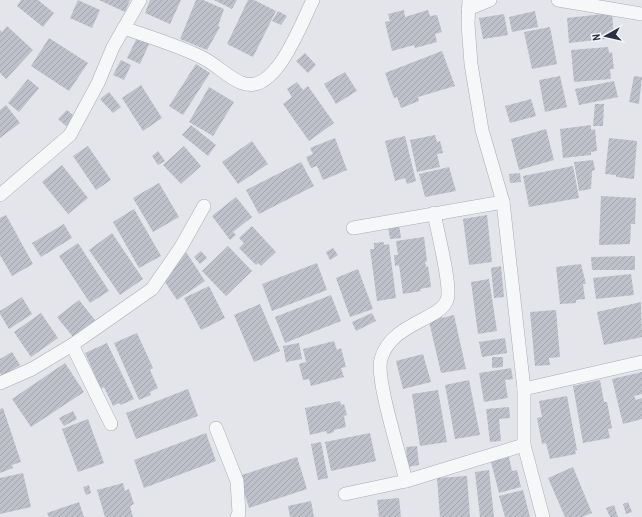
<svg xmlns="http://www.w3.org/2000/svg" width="642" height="517" viewBox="0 0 642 517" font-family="'Archivo Narrow',sans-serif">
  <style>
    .building { fill: url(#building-hatch) }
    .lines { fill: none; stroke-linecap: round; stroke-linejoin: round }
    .minor-casing { stroke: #a8abb5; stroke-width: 14 }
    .minor { stroke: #f6f7f9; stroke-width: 13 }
  </style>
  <defs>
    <pattern id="building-hatch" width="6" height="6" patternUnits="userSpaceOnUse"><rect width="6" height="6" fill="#bec0ca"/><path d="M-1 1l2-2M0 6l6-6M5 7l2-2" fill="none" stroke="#a3a5af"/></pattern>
  </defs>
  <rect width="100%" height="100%" fill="#e3e5eb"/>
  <g class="building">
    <path d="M21 0H38L54 13 43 27 17 6Z"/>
    <path d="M78 0 100 10 92 28 70 18Z"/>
    <path d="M99 0H130L125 12Z"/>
    <path d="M150 0H181L170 24 145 13Z"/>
    <path d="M196 0H203L224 9 218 26 220 27 207 50 180 39Z"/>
    <path d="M214 0H237L232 9Z"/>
    <path d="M248 0H254L276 11 253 57 227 44Z"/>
    <path d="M404 10 405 17 428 10 430 16 437 15 442 32 435 34 437 42 415 48 414 45 392 51 385 22 390 21 388 14Z"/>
    <path d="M278 11 287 16 281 25 272 21Z"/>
    <path d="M535 11 538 27 512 32 509 17Z"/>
    <path d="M612 13 614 38 569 43 567 18Z"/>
    <path d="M504 14 508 35 483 39 479 18Z"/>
    <path d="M7 26 33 50 6 79 0 73V30L2 32Z"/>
    <path d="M550 27 557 64 532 69 524 32Z"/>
    <path d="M49 38 88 63 69 91 31 66Z"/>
    <path d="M137 38 149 44 140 64 127 58Z"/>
    <path d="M608 47 609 53 612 52 614 69H610L611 79 574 82 571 50Z"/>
    <path d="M442 51 455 86 418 97 419 101 401 108 397 97 394 98 385 73Z"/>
    <path d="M305 53 316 65 308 73 296 61Z"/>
    <path d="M121 60 131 65 124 80 113 75Z"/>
    <path d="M196 64 210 73 183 115 169 106Z"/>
    <path d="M345 72 357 91 336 104 324 84Z"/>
    <path d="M560 76 567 107 545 112 539 80Z"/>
    <path d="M634 76 642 77 639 104 629 102Z"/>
    <path d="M28 79 39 88 19 112 8 103Z"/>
    <path d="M614 81 618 97 579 105 575 89Z"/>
    <path d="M297 82 303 90 308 86 334 123 309 141 283 104 292 97 287 89Z"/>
    <path d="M141 85 162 118 143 131 122 98Z"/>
    <path d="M209 87 234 102 213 136 189 122Z"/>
    <path d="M109 92 121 107 113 113 100 99Z"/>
    <path d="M531 99 536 116 510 123 505 106Z"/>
    <path d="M595 104H604L603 126H593Z"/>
    <path d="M6 105 20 123 0 138V110Z"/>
    <path d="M67 110 75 117 66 126 58 119Z"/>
    <path d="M191 125 216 145 208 156 182 135Z"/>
    <path d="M591 125V130L595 129 597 151 591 152V155L563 158 560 129Z"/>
    <path d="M546 129 554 160 519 170 511 139Z"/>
    <path d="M435 135 437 142 440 141 443 153 437 154 440 167 417 172 410 140Z"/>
    <path d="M405 136 416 181 407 184 405 178 395 181 385 141Z"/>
    <path d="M335 138 347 170 323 180 317 166 311 168 306 157 313 154 310 148Z"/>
    <path d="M609 138 637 141 634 179 616 177V175L605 174Z"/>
    <path d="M252 141 268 164 238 184 222 162Z"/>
    <path d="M88 146 111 180 96 190 73 156Z"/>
    <path d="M184 146 201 166 181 184 163 165Z"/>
    <path d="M158 151 165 161 158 165 152 156Z"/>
    <path d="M593 160 595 170 592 171 591 189 579 191 574 162Z"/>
    <path d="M301 162 314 186 259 214 246 190Z"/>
    <path d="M62 165 88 198 68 214 42 182Z"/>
    <path d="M573 166 579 198 529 207 523 176Z"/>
    <path d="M449 167 456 191 425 197 419 174Z"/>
    <path d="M520 173 521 182 510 183 509 174Z"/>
    <path d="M159 183 179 217 153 232 133 198Z"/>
    <path d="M601 196 636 198 635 224H631L630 244 599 245Z"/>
    <path d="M236 197 252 217 233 232 236 235 230 240 212 216Z"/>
    <path d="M134 209 161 256 139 268 113 222Z"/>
    <path d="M6 215 33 264 12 276 0 255V218Z"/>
    <path d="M487 215 492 262 469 265 463 219Z"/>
    <path d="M64 224 72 238 41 257 32 243Z"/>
    <path d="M399 225 401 238 390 239 388 227Z"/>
    <path d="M252 226 276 252 261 266 258 263 256 265 239 248 244 243 239 238Z"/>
    <path d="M112 233 143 279 120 295 89 250Z"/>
    <path d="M424 237 427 261 425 262 426 267 428 266 431 287 420 289 421 291 403 294 399 265 395 266 394 255H398L396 241Z"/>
    <path d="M384 242V245L389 244 396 298 377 301 370 249H374V243Z"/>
    <path d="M78 243 109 291 90 303 59 256Z"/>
    <path d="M228 246 252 271 226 296 202 271Z"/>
    <path d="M333 248 338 255 330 260 326 252Z"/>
    <path d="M201 251 207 258 200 264 194 257Z"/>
    <path d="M186 252 205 281 177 300 165 282Z"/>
    <path d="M635 256V270H592L591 257Z"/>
    <path d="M317 263 327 290 272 311 262 284Z"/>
    <path d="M581 264 586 284H583L585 299 576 300V303L560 304 556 267Z"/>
    <path d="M501 266 504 297 494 298 491 268Z"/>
    <path d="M358 269 373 309 350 317 336 278Z"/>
    <path d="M631 274 634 295 596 299 593 278Z"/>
    <path d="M489 279 497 331 478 334 471 282Z"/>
    <path d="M209 286 225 318 201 330 184 298Z"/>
    <path d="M331 295 341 321 285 343 275 317Z"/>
    <path d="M22 297 32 314 9 329 0 314V311Z"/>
    <path d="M79 300 95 320 73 337 57 317Z"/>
    <path d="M641 302 642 337 604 345 597 312Z"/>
    <path d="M260 304 280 351 254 362 234 315Z"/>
    <path d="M556 310 560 357 549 358 550 365 535 366 530 312Z"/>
    <path d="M41 313 58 338 31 357 14 332Z"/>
    <path d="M372 313 376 321 356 331 352 322Z"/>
    <path d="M442 314V318L454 315 466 369 441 373 428 317Z"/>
    <path d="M137 333 153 368 150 370 158 388 150 392 151 395 139 400 114 343Z"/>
    <path d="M505 338 507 353 482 357 479 342Z"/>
    <path d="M334 341 337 350 341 348 346 367 341 368 344 377 311 386 309 379 303 380 299 364 306 362 303 349Z"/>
    <path d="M107 343 134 399 121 405 119 403 113 406 104 387 101 389 85 353Z"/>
    <path d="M299 343 302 359 286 362 283 346Z"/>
    <path d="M12 352 20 365 2 376 0 373V359Z"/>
    <path d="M423 354 431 382 403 389 396 361Z"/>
    <path d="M492 357H503V367L492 368Z"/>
    <path d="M65 363 84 392 31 427 12 399Z"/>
    <path d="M511 368 513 379 505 380 508 398 484 402 479 373Z"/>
    <path d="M642 372V394L634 396 636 400 642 398V419L623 424 612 379Z"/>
    <path d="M469 380 480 435 455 439 445 385Z"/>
    <path d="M600 380 604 402H607L612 428 608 429 610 438 583 443 573 386Z"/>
    <path d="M188 389 198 416 136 439 126 413Z"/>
    <path d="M438 390 447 442 420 446 412 394Z"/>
    <path d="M567 396 577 450H575L576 454 550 459 546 443 542 444 537 418 542 417 539 401Z"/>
    <path d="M340 401 341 405 344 404 347 415 344 416 346 427 334 430V432L327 434 326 431 310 435 305 408Z"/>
    <path d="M509 407 510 418 499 419 501 441 490 442 486 409Z"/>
    <path d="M3 408 21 462 12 465 13 468 0 473V409Z"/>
    <path d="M73 411 77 419 64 426 59 418Z"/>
    <path d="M88 419 104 463 78 472 62 429Z"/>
    <path d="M206 433 216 461 144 488 134 460Z"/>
    <path d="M370 433 376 461 331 471 325 442Z"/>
    <path d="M321 442 328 478 318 480 311 444Z"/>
    <path d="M417 446 419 465 408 467 406 447Z"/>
    <path d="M297 457 307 489 249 508 239 476Z"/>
    <path d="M509 457 512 471 517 470 521 487 499 493 491 462Z"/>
    <path d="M573 467 592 513 582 517H565L548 478Z"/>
    <path d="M489 470 494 517H480L475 472Z"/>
    <path d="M23 473 31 507 0 514V478Z"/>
    <path d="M467 476 470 517H440L437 478Z"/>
    <path d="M123 483 125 491 129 489 134 504 130 506 133 517H105L97 490Z"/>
    <path d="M89 485 91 493 86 495 83 487Z"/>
    <path d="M523 490 530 517H505L499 496Z"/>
    <path d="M399 498 401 517H379L377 500Z"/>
    <path d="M311 501 314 517H290L288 506Z"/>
    <path d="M79 502 84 517H49L47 513Z"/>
    <path d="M628 502 632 512 626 514 623 504Z"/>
    <path d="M614 505 618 517H610L606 508Z"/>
  </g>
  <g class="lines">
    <g class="minor-casing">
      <g id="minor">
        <path d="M469 0 468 24 471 64 482 130 503 202 524 389V445L543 517"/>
        <path d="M558 0 642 14"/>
        <path d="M468 9 490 0"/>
        <path d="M124 28C149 37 180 46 203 58 217 65 227 77 242 83 276 96 301 23 313 0"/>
        <path d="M0 195 70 135 98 83 113 47 140 0"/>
        <path d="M353 228 503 202"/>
        <path d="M72 345 111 424"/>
        <path d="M0 383 32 369 72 345 152 289 181 247 204 206"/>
        <path d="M524 389 642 362"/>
        <path d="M216 428 237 481 239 513 237 517"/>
        <path d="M406 481C401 458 375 378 381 359 391 323 440 320 447 300 452 287 437 230 434 213"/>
        <path d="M345 494 406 481 524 445"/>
      </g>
    </g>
    <use href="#minor" class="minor"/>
  </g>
  <g transform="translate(606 36) rotate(262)" stroke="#f3f4f8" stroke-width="3" paint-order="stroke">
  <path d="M0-3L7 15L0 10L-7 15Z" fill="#2c3042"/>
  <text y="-6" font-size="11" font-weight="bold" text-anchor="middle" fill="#2c3042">N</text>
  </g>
</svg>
